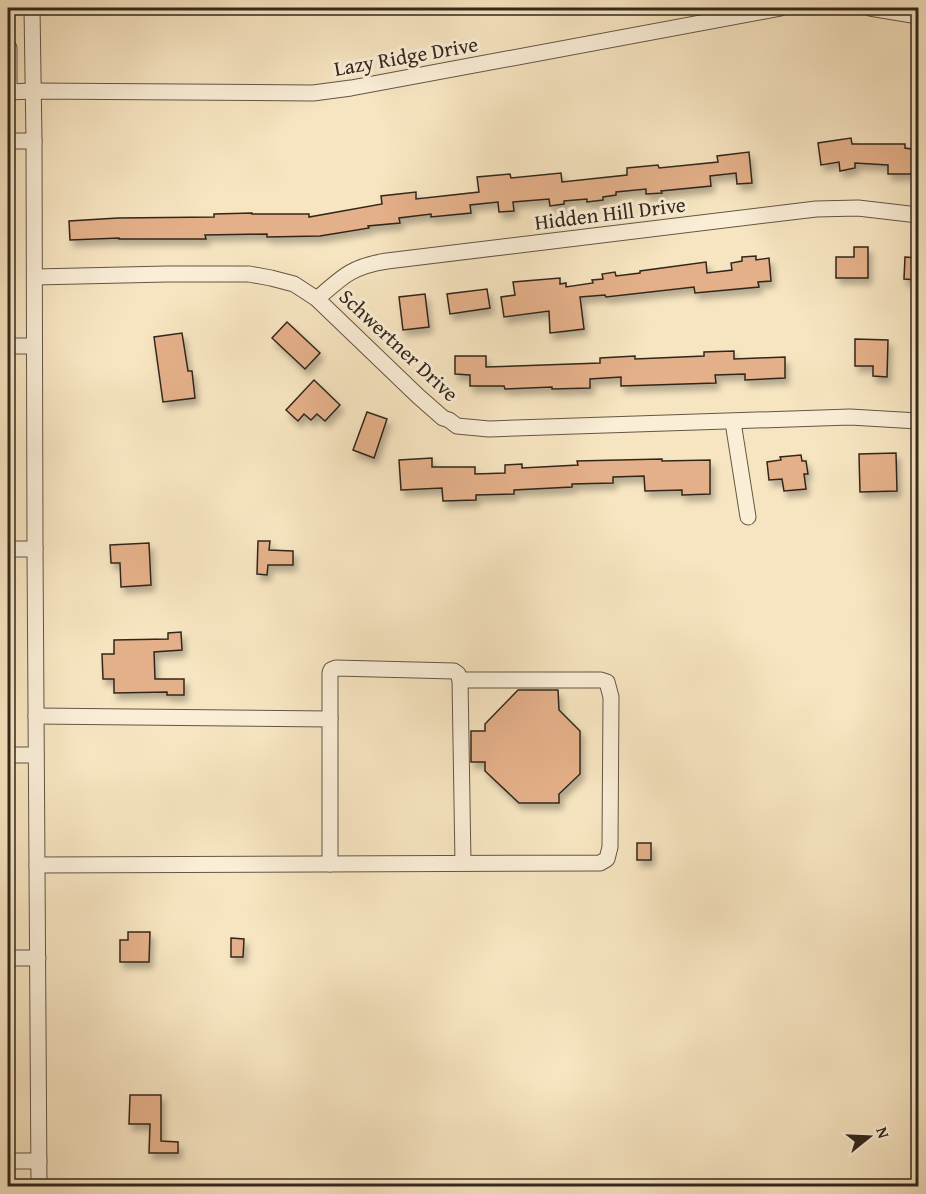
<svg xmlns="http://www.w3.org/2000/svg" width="926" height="1194" viewBox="0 0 926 1194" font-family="'Gentium Book Plus',serif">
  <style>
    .building { fill: #e4b089; stroke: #32271b; stroke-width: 1.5; filter: url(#shadow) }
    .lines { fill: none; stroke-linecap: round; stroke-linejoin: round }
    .minor-casing { stroke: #635644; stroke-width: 17 }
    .minor { stroke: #faeed7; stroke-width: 15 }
    .labels { text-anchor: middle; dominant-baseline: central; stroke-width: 6; stroke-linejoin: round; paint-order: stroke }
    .street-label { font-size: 21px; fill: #32271b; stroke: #faeed7 }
  </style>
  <defs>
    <filter id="shadow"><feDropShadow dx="3.5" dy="6" stdDeviation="3" flood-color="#0004"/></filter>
  </defs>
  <rect width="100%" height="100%" fill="#f7e5c1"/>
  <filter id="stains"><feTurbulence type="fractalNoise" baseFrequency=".00333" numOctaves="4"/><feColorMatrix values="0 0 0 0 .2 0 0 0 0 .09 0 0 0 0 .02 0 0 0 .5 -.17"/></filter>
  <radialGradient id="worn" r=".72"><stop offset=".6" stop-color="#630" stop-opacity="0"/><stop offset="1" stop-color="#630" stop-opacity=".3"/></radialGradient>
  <g class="building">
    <path d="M851 138 852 144H905V148L918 150V174H888V165L855 163V168L840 171 839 162 821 165 818 143Z"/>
    <path d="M749 152 752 183 737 184 736 173 710 176 711 186 661 191 662 193 646 194V189L616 192V195L603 197V200L587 202V199L564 201V204L550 206 549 199 513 202 514 211 499 212 498 202 470 205 471 213 431 217V214L399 218 400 223 368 226 369 228 320 236 267 237V234L205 235 206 239H119V238L70 240 69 221 118 218 214 217V214L252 213V214H309V217L382 204 381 196 416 192V199L479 192 477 177 510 174 511 178 561 173 562 182 627 175V168L658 165 659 168 718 162 717 156Z"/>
    <path d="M854 247H868V278H836V257H854Z"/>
    <path d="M756 256V260L769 258 771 281 758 282 759 287 695 293 694 287 606 297 605 295 580 297 584 329 559 332 550 333 549 311 504 317 501 297 515 295 513 282 560 278V284L566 283V287L593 283 592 280 603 279 602 274 615 272 616 276 640 273V271L706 262 707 273 732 270 731 263 742 261V257Z"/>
    <path d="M905 257 918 258V280L904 279Z"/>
    <path d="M487 289 490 308 450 314 447 294Z"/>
    <path d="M425 294 429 327 403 330 399 297Z"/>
    <path d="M287 322 320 353 305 369 272 338Z"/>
    <path d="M182 333 188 371H192L195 398 163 402 154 337Z"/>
    <path d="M855 339 888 340 887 377 873 376V366H855Z"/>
    <path d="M734 351V359L785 357V378L745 380V374L715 375 716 383 621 386V377L590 379V388L552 389V387L505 389 504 386H470V375L455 374V356H486V367L600 363V358L635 356V359L704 356V352Z"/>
    <path d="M314 380 340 405 325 421 317 414 311 420 304 414 298 421 286 410Z"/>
    <path d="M367 412 387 419 374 458 353 450Z"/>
    <path d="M896 453 897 491 860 492 859 454Z"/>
    <path d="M801 455 802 461H806L808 474H804L806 489 784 491 782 479 769 480 767 462 781 460 780 457Z"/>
    <path d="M432 458V467H475V474L505 473V465L522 464V468L578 465 577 461 662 459V461L710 460V494L682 495V490L645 491 644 476 613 477V483L572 484V487L514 490V494L476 495V500L443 501 442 488 401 490 399 460Z"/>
    <path d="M258 541H270L269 550 293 551V565H268L267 575 257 574Z"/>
    <path d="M149 543 151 585 121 587 120 563H111L110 545Z"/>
    <path d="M181 632 182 650 154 652 155 679H184V695H167V692L114 693V679H103L102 654H114V640L168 639V633Z"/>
    <path d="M518 690H558L559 710 580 731V774L559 794V803H519L485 771V762H471V731H485V724Z"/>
    <rect x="637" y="843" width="14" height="17"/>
    <path d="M128 932H150L149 962H120V940H128Z"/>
    <path d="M231 938 244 939 243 957H231Z"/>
    <path d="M130 1095H161V1141L178 1142V1153H149L150 1124H129Z"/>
  </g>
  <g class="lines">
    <g class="minor-casing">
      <g id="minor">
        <path d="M32 8 34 141 35 549 39 1186"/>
        <path d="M870 8 918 16"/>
        <path d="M8 46 9 48V91"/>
        <path d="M8 92 33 91 313 93 351 88 781 8"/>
        <path d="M8 141H34"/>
        <path d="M35 277 167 274H249L271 278 294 284 317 299 418 396 443 418 449 420 457 426 489 429 850 417 918 421"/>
        <path d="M317 299C343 276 353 266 387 261L816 209 858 208 918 215"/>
        <path d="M8 346H34"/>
        <path d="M733 422 748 517"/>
        <path d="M8 549H35"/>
        <path d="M36 716 330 719V864"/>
        <path d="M330 719V673L331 670 336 668 454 671 458 674 460 680 463 863"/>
        <path d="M8 755H36"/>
        <path d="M37 865 600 863 607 859 610 847 611 697 607 682 601 680H460"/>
        <path d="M8 958H38"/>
        <path d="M8 1161H39"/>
      </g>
    </g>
    <use href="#minor" class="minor"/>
  </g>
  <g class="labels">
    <g class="street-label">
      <text transform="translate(406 56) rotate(-10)">Lazy Ridge Drive</text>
      <text transform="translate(610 213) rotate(-7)">Hidden Hill Drive</text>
      <text transform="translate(399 345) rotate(43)">Schwertner Drive</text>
    </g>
  </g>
  <rect width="926" height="1194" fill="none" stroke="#f7e5c1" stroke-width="30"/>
  <rect x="9" y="9" width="908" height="1176" fill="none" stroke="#32271b" stroke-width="3"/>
  <rect x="15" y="15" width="896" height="1164" fill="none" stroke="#32271b" stroke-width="1.5"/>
  <g transform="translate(869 1137) rotate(72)" stroke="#faeed7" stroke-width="4.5" paint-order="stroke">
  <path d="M0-4.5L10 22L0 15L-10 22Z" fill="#32271b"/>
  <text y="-9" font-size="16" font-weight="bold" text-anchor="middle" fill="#32271b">N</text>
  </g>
  <rect width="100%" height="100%" filter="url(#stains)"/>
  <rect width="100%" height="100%" fill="url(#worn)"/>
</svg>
